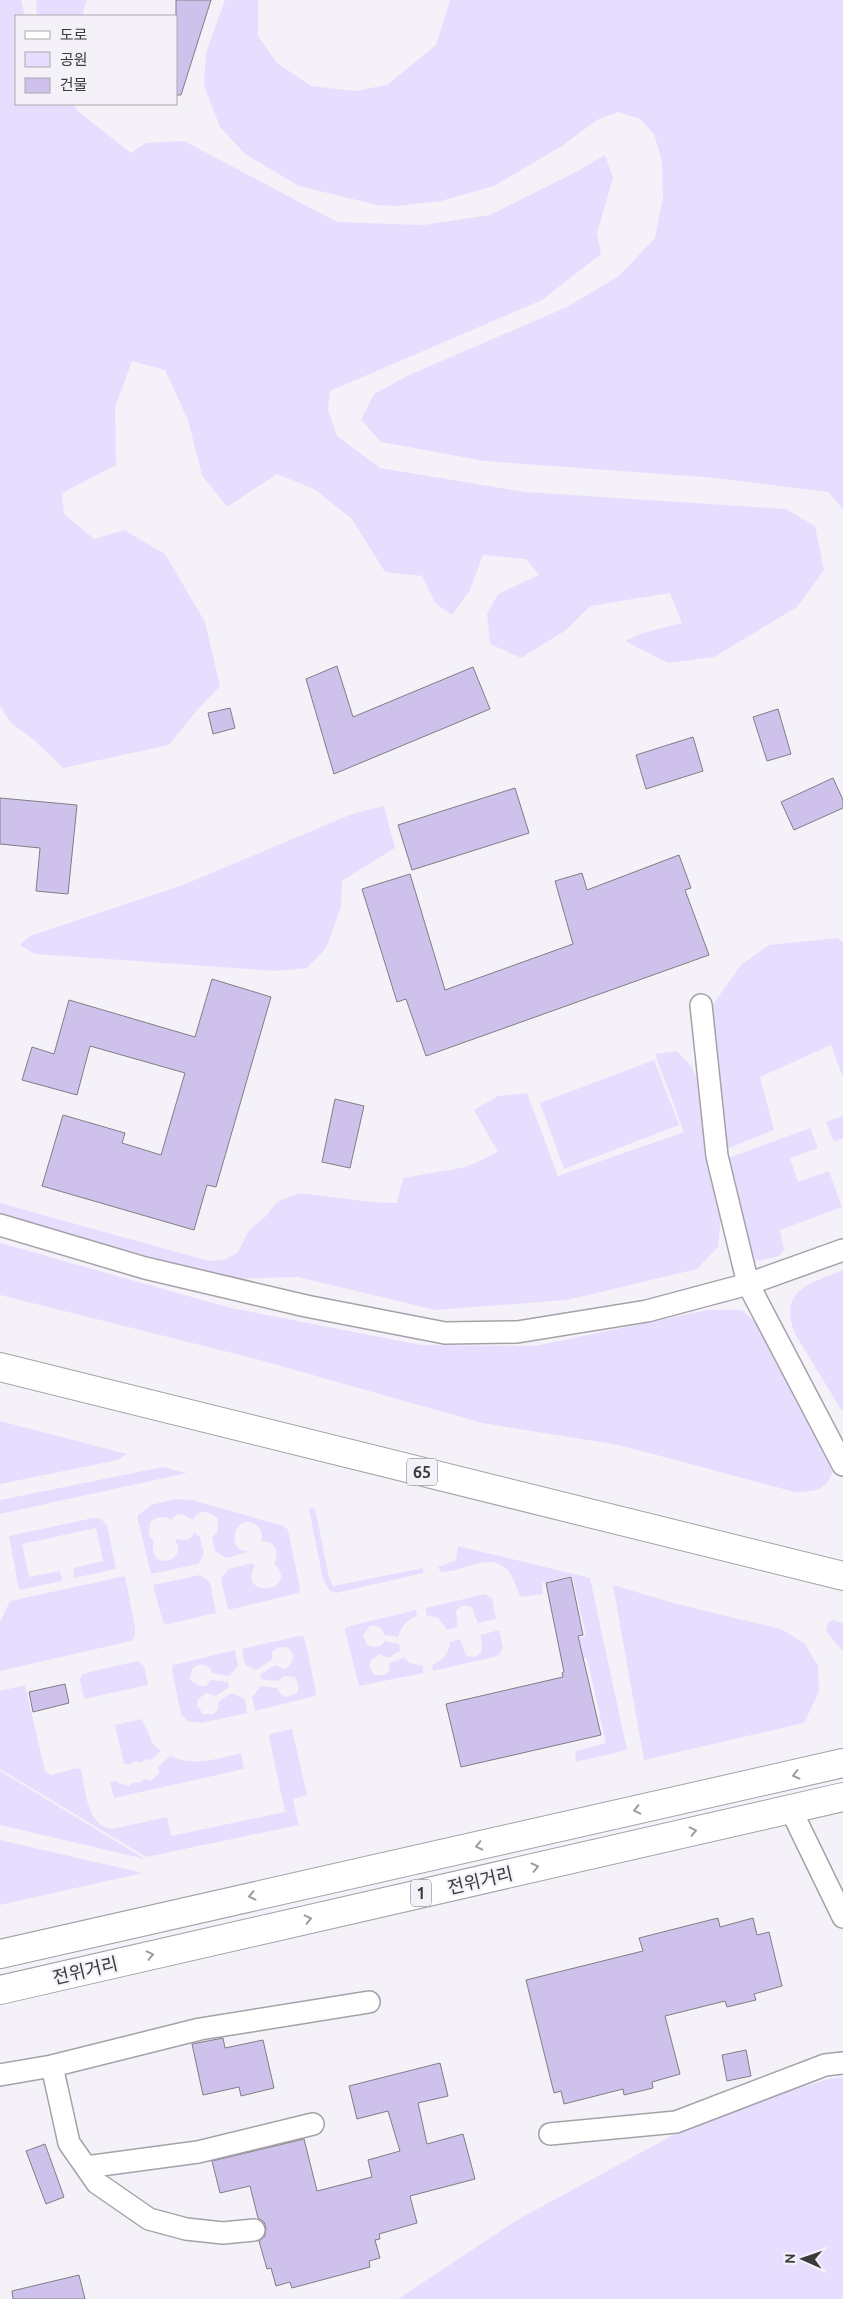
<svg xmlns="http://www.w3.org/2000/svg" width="843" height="2299" viewBox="0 0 843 2299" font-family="Ubuntu,'Noto Sans KR',sans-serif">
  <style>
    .green { fill: #e7deff }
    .building { fill: #cec2ec; stroke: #7f7e84 }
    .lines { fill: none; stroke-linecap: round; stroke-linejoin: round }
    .minor-casing { stroke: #a4a2a8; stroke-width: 24 }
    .primary-casing { stroke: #a4a2a8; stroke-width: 30 }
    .minor { stroke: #fff; stroke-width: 21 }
    .primary { stroke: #fff; stroke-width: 28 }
    .oneway { stroke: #9c9c9e }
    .labels { text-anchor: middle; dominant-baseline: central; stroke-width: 4.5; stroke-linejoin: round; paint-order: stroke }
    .shield { fill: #f4f2f8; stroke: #727174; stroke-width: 1 }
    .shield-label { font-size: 16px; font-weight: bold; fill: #3a3a3c }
    .street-label { font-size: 18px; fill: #3a3a3c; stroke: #f4f2f8 }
  </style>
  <rect width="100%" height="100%" fill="#f4f2f8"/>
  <g class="green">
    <path d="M0 0H21L25 16H16V104H73L79 112 131 153 146 143 184 141 337 222 423 225 490 215 576 172 605 155 613 178 597 233 601 254 542 300 330 391 328 410 337 436 380 468 525 492 786 509 815 526 824 570 797 607 714 657 668 663 625 641 643 633 682 623 670 593 590 606 566 630 521 658 490 644 487 614 498 594 539 575 526 559 483 555 470 590 452 615 435 603 422 576 385 572 352 519 314 489 277 474 227 507 202 475 188 420 165 370 132 361 115 407 116 465 62 493 64 514 94 539 124 530 165 554 205 622 220 686 198 709 169 745 63 768 34 740 11 723 0 706Z"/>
    <path d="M36 0H87L82 16H37Z"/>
    <path d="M225 0H258V36L277 63 311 86 355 91 387 85 436 45 450 0H843V509L828 492 716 478 484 461 381 442 361 420 374 394 409 375 567 307 619 276 655 238 663 197 662 161 654 134 640 119 618 112 597 120 562 146 494 186 441 201 397 206 377 205 299 186 245 154 220 127 204 86 206 53Z"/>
    <path d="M384 806 395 848 342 881 341 907 326 948 307 968 277 971 35 954 20 945 30 936 183 885 352 814Z"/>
    <path d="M837 938 843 942V1078L831 1045 760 1077 774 1130 724 1150 711 1007 741 965 769 945Z"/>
    <path d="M677 1051 692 1067 698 1081 721 1216 718 1247 697 1269 567 1300 435 1310 298 1277 229 1279 0 1214V1203L209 1261 226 1259 238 1252 249 1230 266 1216 277 1202 299 1193 371 1202 397 1203 403 1178 466 1167 498 1152 474 1110 498 1096 527 1093 558 1176 684 1132 655 1054Z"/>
    <path d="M654 1060 679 1125 564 1169 540 1103Z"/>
    <path d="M843 1116V1138L834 1142 826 1122Z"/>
    <path d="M810 1128 818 1148 790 1158 798 1182 829 1171 842 1207 780 1230 784 1250 779 1256 751 1262 726 1159Z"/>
    <path d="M0 1243 231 1308 421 1345 535 1346 707 1310H742L765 1331 834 1467C828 1490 817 1492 795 1492L619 1445 482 1423 256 1359 0 1295Z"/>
    <path d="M843 1270V1410L842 1411 795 1334C778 1289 810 1284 843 1270Z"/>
    <path d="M0 1421 127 1454 118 1460 0 1484Z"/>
    <path d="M163 1467 187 1473 0 1514V1500Z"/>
    <path d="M175 1499 192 1500 284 1526 288 1530 300 1588 299 1593 228 1610 221 1579 228 1569 253 1563 255 1566C236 1600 302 1592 274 1563 280 1552 275 1541 261 1541 263 1536 262 1530 257 1526 237 1508 221 1554 251 1551L226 1558 215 1551 212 1537 217 1533 218 1519C210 1511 199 1508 193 1520L183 1514 176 1515 171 1520C163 1514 157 1517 150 1522L149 1536 154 1541C147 1561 171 1570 179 1549L175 1539C183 1541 192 1541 194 1532L200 1537 204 1554 198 1564 151 1574 137 1516 151 1505Z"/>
    <path d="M315 1508 329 1578 333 1586 423 1568V1573L336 1593 330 1591 323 1579 309 1509Z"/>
    <path d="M93 1518 101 1519 107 1525 116 1569 74 1578 73 1568 103 1561 96 1528 22 1544 29 1577 60 1571 62 1581 19 1590 9 1536Z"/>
    <path d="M458 1546 590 1578 627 1750 575 1762 576 1751 606 1743 587 1658 570 1662 565 1641 586 1636 572 1576 542 1583 543 1594 521 1597C516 1589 515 1580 509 1572 491 1549 464 1573 441 1572L438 1567 456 1560Z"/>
    <path d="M200 1575 210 1582 216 1613 168 1624 163 1623 153 1585Z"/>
    <path d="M125 1576 135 1628V1636L131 1641 0 1671V1622L10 1601Z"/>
    <path d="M613 1585 677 1604 781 1629 805 1644 818 1666 819 1692 804 1723 644 1760Z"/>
    <path d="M485 1594 492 1598 496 1619 478 1623 472 1608C465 1604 461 1605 456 1611L458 1627 447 1630 438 1618 426 1615V1608Z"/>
    <path d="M416 1610 417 1616C406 1620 402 1626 398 1637L384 1635C384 1627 376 1625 370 1626L363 1635 367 1645C374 1648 381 1648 384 1641L399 1644 400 1651 388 1658 380 1654 371 1660 369 1665 374 1675H385L389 1671 390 1663 404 1657 410 1663 423 1666V1673L359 1686 345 1630 346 1627Z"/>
    <path d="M833 1620 843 1623V1652L826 1631 828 1623Z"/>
    <path d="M499 1630 503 1648 498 1656 433 1671 432 1665C443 1661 449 1653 450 1642L460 1639 466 1655C473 1658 477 1657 482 1651L481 1635Z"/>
    <path d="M298 1636H303L305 1640 316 1692 315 1696 255 1711 252 1697 261 1686 277 1688 281 1695 287 1697 297 1693 299 1687 295 1677 284 1676 278 1681 261 1679 260 1675 275 1665 283 1669 289 1667 294 1656 288 1647 277 1648 272 1652V1660L256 1670 245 1665 242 1649Z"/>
    <path d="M235 1650 238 1666 229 1676 212 1673C209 1663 199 1662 192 1669L190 1680 200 1686H206L211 1680 228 1682 229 1687 216 1696 207 1693 198 1699 197 1705 203 1714H214L218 1709 219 1701 232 1693 245 1699 247 1713 201 1723 187 1721 181 1714 172 1670 173 1665Z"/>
    <path d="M137 1661 144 1666 148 1685 84 1699 80 1680 82 1674Z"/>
    <path d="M25 1685 45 1771 51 1775 78 1768 81 1770C86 1790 86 1825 112 1829L167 1817 171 1836 285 1812 269 1737 270 1734 292 1729 307 1795 293 1799 299 1825 146 1857 0 1769V1691Z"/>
    <path d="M142 1719 153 1744 161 1751 151 1760 146 1759 141 1763 135 1761 129 1765 124 1764 115 1725Z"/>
    <path d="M241 1753 244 1769 114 1798 110 1782 117 1781 118 1783 129 1786 134 1782 140 1783 144 1779 151 1781 159 1773 158 1767 170 1756C193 1767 217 1759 241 1753Z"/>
    <path d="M0 1771 145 1859 0 1825Z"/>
    <path d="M0 1840 143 1873 0 1905Z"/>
    <path d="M843 2077V2299H398L517 2220 688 2127 751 2102 829 2079Z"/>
  </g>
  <g class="building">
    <path d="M176 0H211L181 95H176Z"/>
    <path d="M337 666 353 717 473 667 490 709 334 774 306 679Z"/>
    <path d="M230 708 235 728 213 734 208 713Z"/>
    <path d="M778 709 791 754 767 761 753 717Z"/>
    <path d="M693 737 703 771 646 789 636 755Z"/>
    <path d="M833 778 843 800V808L794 830 781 802Z"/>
    <path d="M515 788 529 833 412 870 398 825Z"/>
    <path d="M0 798 77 805 68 894 36 891 40 848 0 844Z"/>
    <path d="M679 855 691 888 685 890 709 955 426 1056 406 999 397 1002 362 889 410 874 445 990 573 944 555 881 582 873 587 890Z"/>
    <path d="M212 979 271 997 216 1187 207 1185 194 1230 42 1186 63 1115 125 1133 122 1143 161 1155 185 1073 90 1046 77 1095 22 1080 32 1047 54 1054 69 1000 195 1037Z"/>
    <path d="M335 1099 364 1106 350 1168 322 1162Z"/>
    <path d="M571 1577 583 1635 578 1636 601 1735 461 1767 446 1704 563 1677 562 1673 564 1672 546 1583Z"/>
    <path d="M65 1684 69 1703 33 1712 29 1692Z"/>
    <path d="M718 1918 720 1927 753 1918 757 1935 769 1932 782 1986 754 1994 756 2000 727 2007 725 2001 665 2016 680 2074 652 2082 653 2088 624 2095 623 2089 564 2104 561 2091 554 2093 526 1980 643 1951 639 1938Z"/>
    <path d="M223 2038 225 2048 263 2040 274 2088 241 2096 239 2087 203 2095 192 2044Z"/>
    <path d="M746 2050 751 2076 727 2081 722 2055Z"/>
    <path d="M440 2063 448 2096 418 2103 427 2144 463 2134 475 2179 410 2196 417 2223 379 2234 380 2239 375 2240 380 2258 369 2261 370 2267 292 2288 290 2282 276 2286 271 2268 267 2269 259 2241 265 2236 266 2228 264 2222 258 2218 250 2186 220 2193 212 2161 304 2139 317 2191 372 2177 368 2160 400 2151 388 2111 357 2119 349 2086Z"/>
    <path d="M45 2144 64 2197 46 2204 26 2151Z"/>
    <path d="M79 2275 85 2299H13L12 2291Z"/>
  </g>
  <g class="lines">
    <g class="minor-casing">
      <g id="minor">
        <path d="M701 1005 717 1156 748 1284 843 1465"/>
        <path d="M0 1225 145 1268 306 1306 445 1333 517 1332 647 1311 748 1284 843 1250"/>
        <path d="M790 1808 843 1917"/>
        <path d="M52 2066 69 2143 97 2183 149 2219 186 2229 223 2233 254 2230"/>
        <path d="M0 2075 52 2066 200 2029 369 2002"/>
        <path d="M550 2134 676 2122 825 2065 843 2063"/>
        <path d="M86 2167 198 2152 313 2124"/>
      </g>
    </g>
    <g class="primary-casing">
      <g id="primary">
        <path d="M0 1367 843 1576"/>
        <path d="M0 1954 843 1763"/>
        <path d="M0 1990 843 1797"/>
      </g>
    </g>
    <use href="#minor" class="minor"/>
    <use href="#primary" class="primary"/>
  </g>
  <defs><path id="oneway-chevron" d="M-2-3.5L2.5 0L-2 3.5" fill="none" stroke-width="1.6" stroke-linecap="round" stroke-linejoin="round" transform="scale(1.25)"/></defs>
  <g class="oneway">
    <use href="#oneway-chevron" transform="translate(796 1775) rotate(166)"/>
    <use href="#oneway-chevron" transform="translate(637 1810) rotate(167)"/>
    <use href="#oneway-chevron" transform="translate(693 1831) rotate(-13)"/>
    <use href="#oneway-chevron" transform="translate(479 1846) rotate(167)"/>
    <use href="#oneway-chevron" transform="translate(535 1867) rotate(-13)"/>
    <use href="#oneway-chevron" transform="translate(252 1896) rotate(167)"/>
    <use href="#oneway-chevron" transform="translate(308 1919) rotate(-13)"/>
    <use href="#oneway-chevron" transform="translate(150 1955) rotate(-13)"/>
  </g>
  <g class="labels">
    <g class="shield">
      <rect x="407" y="1458.5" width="30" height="27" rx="4"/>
      <rect x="411" y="1879.5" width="20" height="27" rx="4"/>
    </g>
    <g class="shield-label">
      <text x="422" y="1472">65</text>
      <text x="421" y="1893">1</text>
    </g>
    <g class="street-label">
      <text transform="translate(480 1880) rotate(-13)">전위거리</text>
      <text transform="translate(85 1970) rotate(-13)">전위거리</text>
    </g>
  </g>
  <rect x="15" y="15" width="162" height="90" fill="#f4f2f8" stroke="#aaa8ad"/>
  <rect x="25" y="31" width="25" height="8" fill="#ffffff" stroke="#aaa8ad"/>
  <text x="60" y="40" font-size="15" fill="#3a3a3c">도로</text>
  <rect x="25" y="52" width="25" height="15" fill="#e7deff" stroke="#aaa8ad"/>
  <text x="60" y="65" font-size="15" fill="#3a3a3c">공원</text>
  <rect x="25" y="78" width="25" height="15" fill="#cec2ec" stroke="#aaa8ad"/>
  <text x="60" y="90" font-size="15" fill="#3a3a3c">건물</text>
  <g transform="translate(803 2259) rotate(272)" stroke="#f4f2f8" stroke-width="4" paint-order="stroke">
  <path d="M0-4L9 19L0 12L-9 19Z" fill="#3a3a3c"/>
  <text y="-8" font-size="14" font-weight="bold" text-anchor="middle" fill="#3a3a3c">N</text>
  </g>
</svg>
